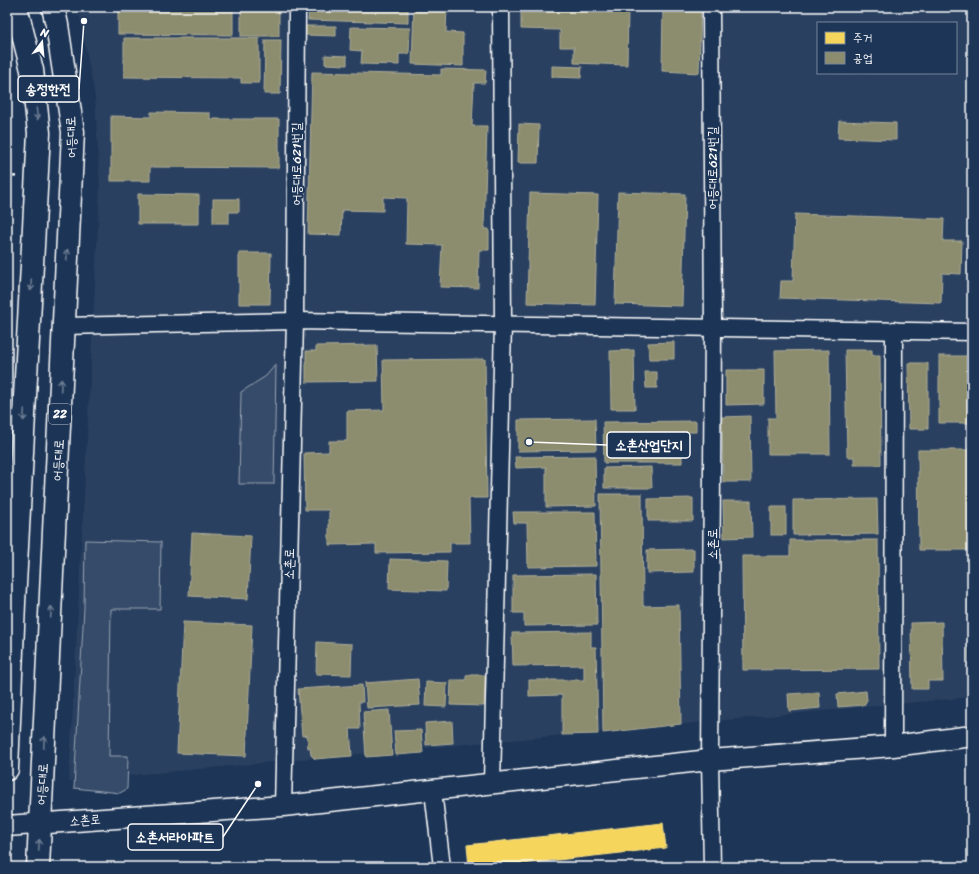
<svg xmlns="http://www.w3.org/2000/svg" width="979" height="874" viewBox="0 0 979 874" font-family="Sriracha,'Poor Story',sans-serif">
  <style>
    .built { fill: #2a4161; fill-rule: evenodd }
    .green { fill: #364b69; stroke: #9aa5b4 }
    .homes { fill: #f6d55c; stroke: #f9e28d }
    .industry { fill: #8c8c6e; stroke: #aeae9a }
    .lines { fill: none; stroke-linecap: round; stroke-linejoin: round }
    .minor-casing { stroke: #fff; stroke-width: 19 }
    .tertiary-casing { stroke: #fff; stroke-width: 23 }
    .primary-casing { stroke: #fff; stroke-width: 25 }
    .path { stroke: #fff; stroke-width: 2.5; stroke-dasharray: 3 3; stroke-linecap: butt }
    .minor { stroke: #1d3557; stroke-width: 16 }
    .tertiary { stroke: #1d3557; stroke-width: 20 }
    .primary { stroke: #1d3557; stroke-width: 22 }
    .oneway { stroke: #6c7c92 }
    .labels { text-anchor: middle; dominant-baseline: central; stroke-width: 4; stroke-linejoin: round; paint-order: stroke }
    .shield { fill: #1d3557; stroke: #bbc2cd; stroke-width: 1 }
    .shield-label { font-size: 12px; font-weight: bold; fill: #fff }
    .street-label { font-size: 13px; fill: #fff; stroke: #1d3557 }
    .leader { fill: none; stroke: #fff; stroke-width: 1.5 }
    .callout-dot { fill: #fff; stroke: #1d3557; stroke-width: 1.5 }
    .callout { fill: #1d3557; stroke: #fff; stroke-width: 1.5 }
    .callout-label { font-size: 14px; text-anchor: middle; font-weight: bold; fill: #fff }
  </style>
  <rect width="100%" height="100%" fill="#1d3557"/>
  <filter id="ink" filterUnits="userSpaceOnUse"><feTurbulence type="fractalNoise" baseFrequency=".025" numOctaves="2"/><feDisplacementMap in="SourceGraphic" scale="8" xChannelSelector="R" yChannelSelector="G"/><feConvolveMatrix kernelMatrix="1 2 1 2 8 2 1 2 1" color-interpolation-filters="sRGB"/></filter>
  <g filter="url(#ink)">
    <path class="built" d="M78 7H972V697L69 781 100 187 95 97ZM818 23H956V73H818Z"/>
    <g class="green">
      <path d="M276 364 274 484H239L241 392 266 376Z"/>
      <path d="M85 540 161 542 160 609H111L109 756H128L127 789 120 793 74 788 84 608Z"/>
    </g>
    <path class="homes" d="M663 823 666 848 495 867H469L467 845Z"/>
    <g class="industry">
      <path d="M118 7H233V35L118 34Z"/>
      <rect x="241" y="7" width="38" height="29"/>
      <path d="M309 7H408V23L308 20Z"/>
      <path d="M414 7H447L446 32 463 33V66L412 64Z"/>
      <path d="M521 7H628L627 65 574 63V47H560V30L521 29Z"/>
      <path d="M663 7H701L699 73 662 71Z"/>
      <path d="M305 26H336V36L305 35Z"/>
      <path d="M351 27 410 28 409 54H399V65L361 64 362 51 350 50Z"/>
      <path d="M124 38H259V83H241V78L124 77Z"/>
      <path d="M265 40H281L280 94H264Z"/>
      <path d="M325 55 347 56V65L325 64Z"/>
      <path d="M552 66 582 67 581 78 552 77Z"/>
      <path d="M441 69 486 70 485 83H474L472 126H487L484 229H489V250H479L478 288 440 287 442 245 406 244 407 198 383 197V211L342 210 341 235 308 234 312 72 441 75Z"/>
      <path d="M151 112 210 113V119H279V168L150 167V181H111V116L151 117Z"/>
      <path d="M839 121 896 123V140L838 138Z"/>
      <path d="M519 124 539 125 538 163H518Z"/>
      <path d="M618 192 685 194 682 306 615 304Z"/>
      <path d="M530 193 598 195 595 305 527 303Z"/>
      <path d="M138 194 199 195V224H138Z"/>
      <path d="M213 199H239V212H229V223H213Z"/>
      <path d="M795 214 944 219 943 241H962L961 274 942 273 941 303 780 298 781 281H793Z"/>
      <path d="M239 253H271L270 304H239Z"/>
      <path d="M674 342V359H649L648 343Z"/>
      <path d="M377 345 378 381 306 382V351H316V346Z"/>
      <path d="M634 350 635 409H611L610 351Z"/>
      <path d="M829 350 830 454H768V418H776L775 351Z"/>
      <path d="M845 350H872V355H880L881 465H854V457H847Z"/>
      <rect x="939" y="356" width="33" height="67"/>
      <path d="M485 359 487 498H469L470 543H450V552L376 553V544L329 545V510H305L304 453 329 452V441H347V411L384 410 383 360Z"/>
      <path d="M908 363H928V429H909Z"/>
      <path d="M726 370H764V404L726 405Z"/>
      <path d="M645 372H657V388H646Z"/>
      <path d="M750 416 751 482H723L722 417Z"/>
      <path d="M595 419 596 450 518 451V420Z"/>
      <path d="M696 421V432H682V463H604L603 422Z"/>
      <path d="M918 450H972V671H969L968 550H919Z"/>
      <path d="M595 456 596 506 546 507V467L516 468 515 457Z"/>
      <path d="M651 467 652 488H604V468Z"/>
      <path d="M600 494H642L643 606 679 605 681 724 603 733Z"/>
      <path d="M693 498V521H648V499Z"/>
      <path d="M877 499 878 534 793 535V500Z"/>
      <path d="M723 501H751L752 537 724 538Z"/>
      <rect x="771" y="507" width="15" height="28"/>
      <path d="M513 512H595L596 566 528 567 527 523H514Z"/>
      <path d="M192 533 251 536 248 599 189 596Z"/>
      <path d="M790 540H878L879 669 743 670 742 556H790Z"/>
      <path d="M694 549V572L647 573V550Z"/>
      <path d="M390 559 447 561 446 591 389 589Z"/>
      <path d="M596 574 597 625 524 626V613H513V575Z"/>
      <path d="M183 622 252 625 246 756 177 753Z"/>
      <path d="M942 622 943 681H928V689H912L911 623Z"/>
      <path d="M591 632V647H596L598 734 562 735V695L529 696V680H584V665L513 666 512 633Z"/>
      <path d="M317 642 352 644 351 675 316 674Z"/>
      <path d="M466 675H485L484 706 450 705 451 680H466Z"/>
      <path d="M418 679 420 705 367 708 365 683Z"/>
      <path d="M426 682 447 683 446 707 425 706Z"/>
      <path d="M362 685 363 702H359L360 729H350L352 756 315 759 311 755 310 748H308L307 735 302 736 298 689Z"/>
      <path d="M866 691 867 700 864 705 838 707 837 694Z"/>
      <path d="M819 692 820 708 789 711 788 694Z"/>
      <path d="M389 710 392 755 366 757 363 712Z"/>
      <path d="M452 721 453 743 426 745 425 723Z"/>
      <path d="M421 730 423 753 396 755 394 731Z"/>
    </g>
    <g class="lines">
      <g class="minor-casing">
        <g id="minor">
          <path d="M711 7 713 328 710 760 712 867"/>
          <path d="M63 326 295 321 972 332"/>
          <path d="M893 746 894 330"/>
          <path d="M492 783 503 324 501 7"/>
          <path d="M433 791 442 867"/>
          <path d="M283 806 295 321 297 7"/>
        </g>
      </g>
      <g class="tertiary-casing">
        <path id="tertiary" d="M7 826 283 806 710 760 893 746 972 736"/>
      </g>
      <g class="primary-casing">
        <g id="primary">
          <path d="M7 769 14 603 39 133 32 70 16 7"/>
          <path d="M38 867 73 132 57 25 53 7"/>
        </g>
      </g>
      <path class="path" d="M7 177 18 176"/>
      <use href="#minor" class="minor"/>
      <use href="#tertiary" class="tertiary"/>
      <use href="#primary" class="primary"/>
    </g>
    <defs><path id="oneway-shaft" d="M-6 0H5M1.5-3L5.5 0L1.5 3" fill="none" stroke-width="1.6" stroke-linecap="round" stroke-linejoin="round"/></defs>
    <g class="oneway">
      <use href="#oneway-shaft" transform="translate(37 114) rotate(83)"/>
      <use href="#oneway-shaft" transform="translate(67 255) rotate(-87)"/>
      <use href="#oneway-shaft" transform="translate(31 285) rotate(93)"/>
      <use href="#oneway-shaft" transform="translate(61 385) rotate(-87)"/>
      <use href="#oneway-shaft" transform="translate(24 415) rotate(93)"/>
      <use href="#oneway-shaft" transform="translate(51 612) rotate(-87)"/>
      <use href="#oneway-shaft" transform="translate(44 742) rotate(-87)"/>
      <use href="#oneway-shaft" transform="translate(39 845) rotate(-87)"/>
    </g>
  </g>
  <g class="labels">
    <rect class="shield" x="49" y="404" width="22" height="20" rx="3"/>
    <g class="shield-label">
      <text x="60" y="414">22</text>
    </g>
    <g class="street-label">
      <text transform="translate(71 137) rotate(-92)">어등대로</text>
      <text transform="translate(296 164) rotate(-90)">어등대로621번길</text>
      <text transform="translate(712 168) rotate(-90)">어등대로621번길</text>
      <text transform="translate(58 460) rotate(-87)">어등대로</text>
      <text transform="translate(712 544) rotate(-90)">소촌로</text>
      <text transform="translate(289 564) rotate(-89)">소촌로</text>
      <text transform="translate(42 784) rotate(-87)">어등대로</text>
      <text transform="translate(85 820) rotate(-4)">소촌로</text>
    </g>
  </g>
  <path class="leader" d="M84 21L79 89M529 442L607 445M258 784L223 837"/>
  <g class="callout-dot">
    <circle cx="84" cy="21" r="4"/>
    <circle cx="529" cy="442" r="4"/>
    <circle cx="258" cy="784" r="4"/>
  </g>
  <g class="callout">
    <rect x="18" y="76" width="61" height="26" rx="4"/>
    <rect x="607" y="432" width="83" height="26" rx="4"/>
    <rect x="128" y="824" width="95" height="26" rx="4"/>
  </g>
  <g class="callout-label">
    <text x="48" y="94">송정한전</text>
    <text x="649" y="450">소촌산업단지</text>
    <text x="175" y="842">소촌서라아파트</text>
  </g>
  <rect width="979" height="874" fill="none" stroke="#1d3557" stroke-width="24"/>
  <rect x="12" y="12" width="955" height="850" fill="none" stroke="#fff" stroke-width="1.5" filter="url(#ink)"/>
  <rect x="817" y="22" width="140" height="52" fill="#1d3557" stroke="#77869a"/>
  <rect x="825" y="32" width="20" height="12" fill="#f6d55c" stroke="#77869a"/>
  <text x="853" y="42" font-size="12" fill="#ffffff">주거</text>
  <rect x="825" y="52" width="20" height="12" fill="#8c8c6e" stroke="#77869a"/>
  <text x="853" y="62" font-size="12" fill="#ffffff">공업</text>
  <g transform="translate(42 42) rotate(16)" stroke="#1d3557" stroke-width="3" paint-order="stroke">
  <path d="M0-3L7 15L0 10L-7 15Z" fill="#ffffff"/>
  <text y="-6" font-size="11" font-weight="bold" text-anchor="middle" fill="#ffffff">N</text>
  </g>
</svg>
